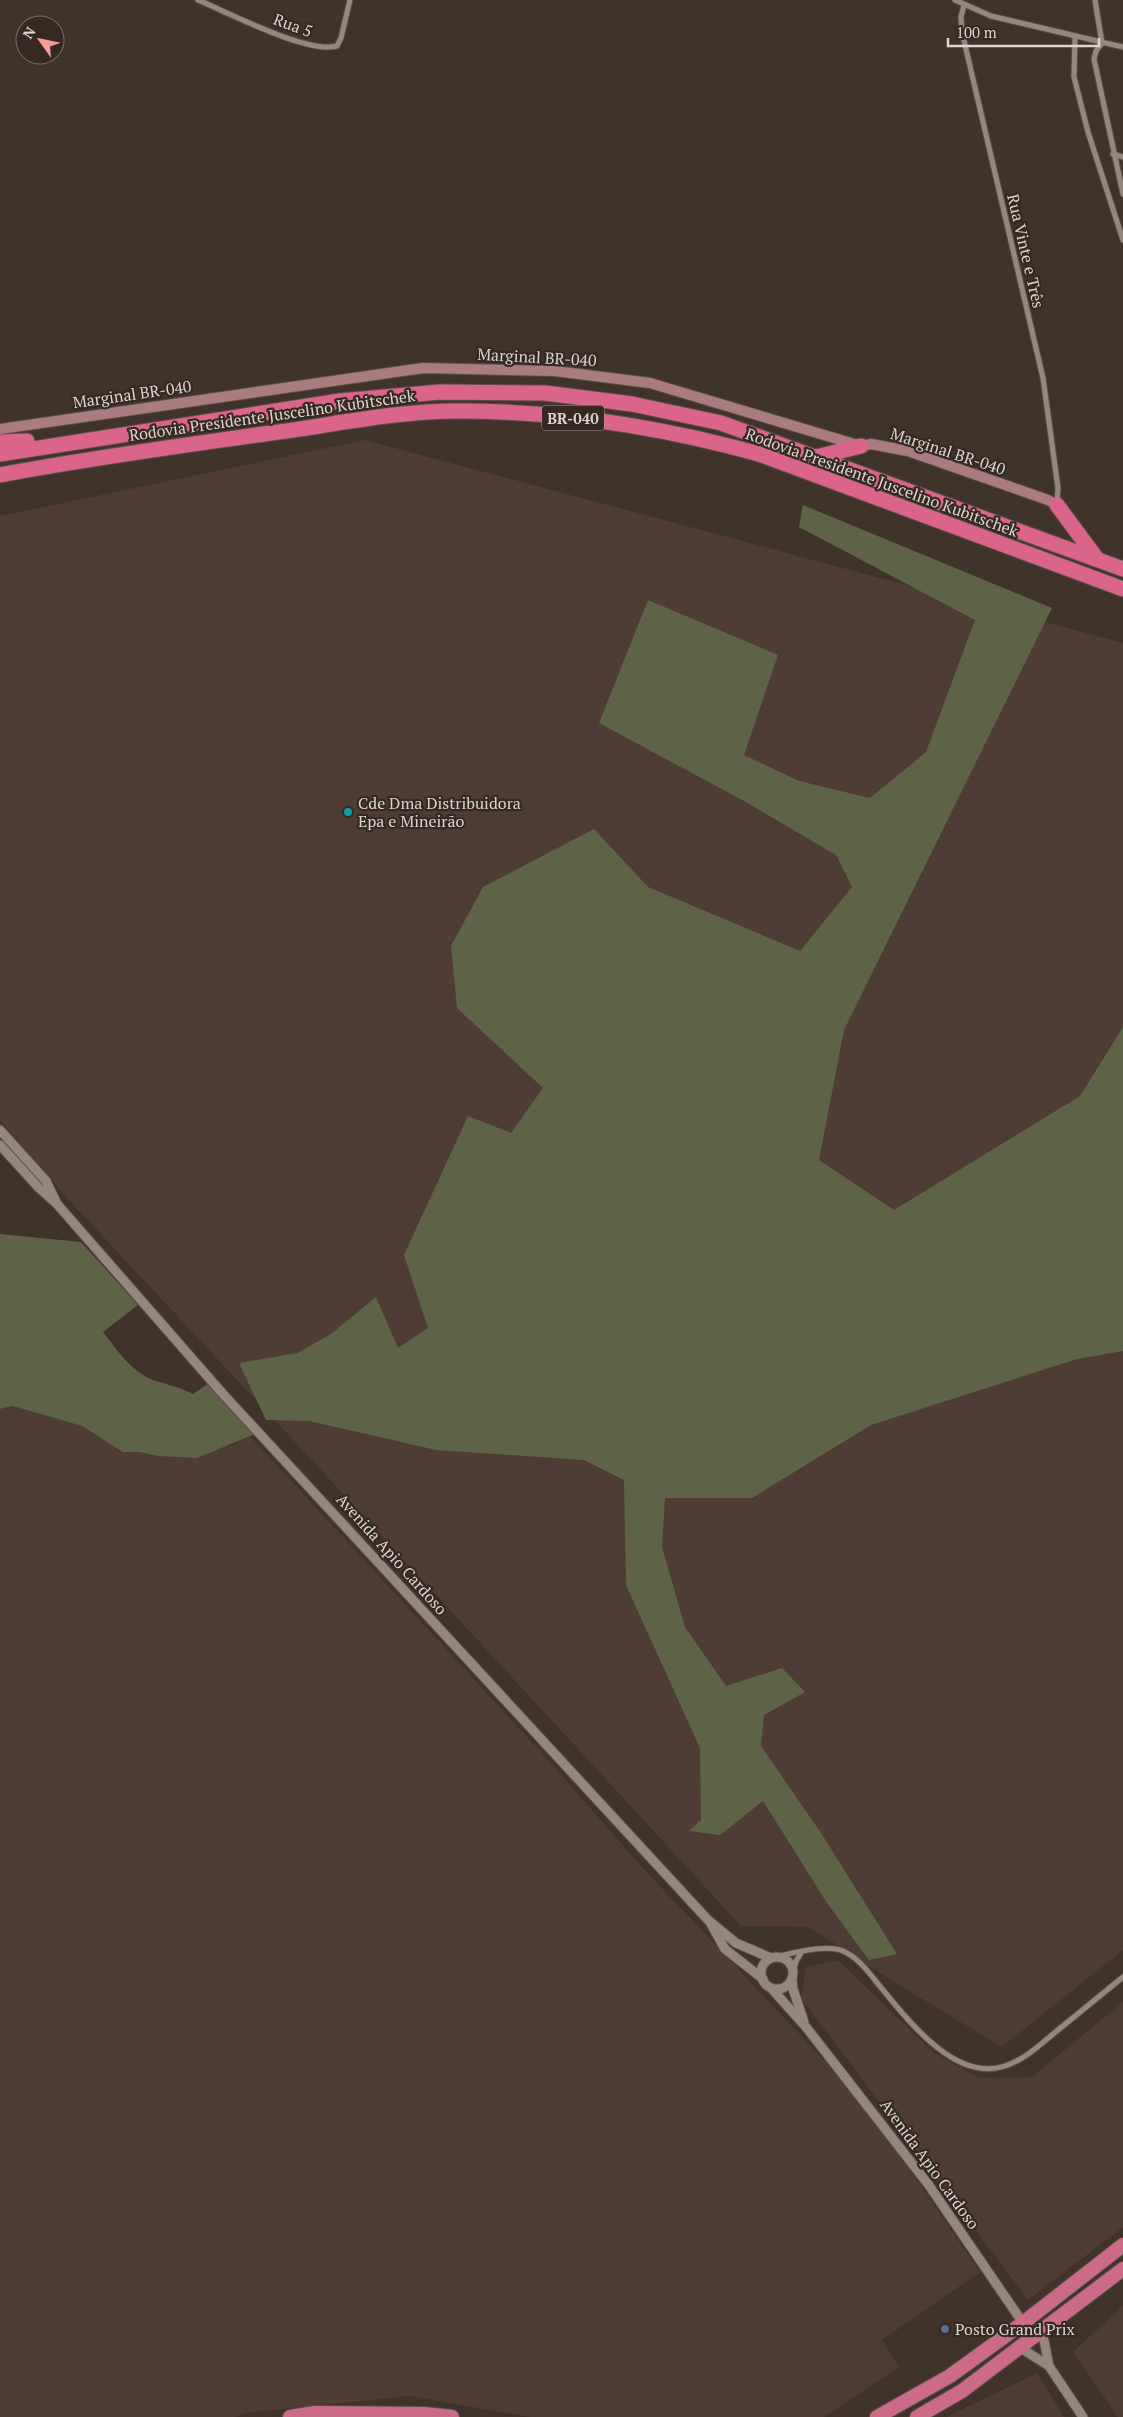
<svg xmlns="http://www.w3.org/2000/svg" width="1123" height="2417" viewBox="0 0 1123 2417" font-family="'PT Serif',serif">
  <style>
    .industrial { fill: #4f3c35 }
    .green { fill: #5e6346 }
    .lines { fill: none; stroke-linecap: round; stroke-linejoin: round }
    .minor-casing { stroke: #594f48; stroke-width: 7 }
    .tertiary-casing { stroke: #594f48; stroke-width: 11 }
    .secondary-casing { stroke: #594f48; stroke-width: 12 }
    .trunk-casing { stroke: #594f48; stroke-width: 16 }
    .motorway-casing { stroke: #594f48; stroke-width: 17 }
    .minor { stroke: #95877c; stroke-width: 5 }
    .tertiary { stroke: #95877c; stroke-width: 9 }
    .secondary { stroke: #aa7c80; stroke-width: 10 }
    .trunk { stroke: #cc6b87; stroke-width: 14 }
    .motorway { stroke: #da648a; stroke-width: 15 }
    .culture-dot { fill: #0f9aa8; stroke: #352921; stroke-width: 2 }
    .service-dot { fill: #5c6f8a; stroke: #352921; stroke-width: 2 }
    .labels { text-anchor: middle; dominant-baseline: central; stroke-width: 4.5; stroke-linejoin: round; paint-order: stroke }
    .shield { fill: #352921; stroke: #aba19b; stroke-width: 1 }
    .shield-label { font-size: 15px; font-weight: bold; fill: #ddd5cf }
    .street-label { font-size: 16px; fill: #ddd5cf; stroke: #352921 }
    .poi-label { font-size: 16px; fill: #ddd5cf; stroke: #352921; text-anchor: start }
  </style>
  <rect width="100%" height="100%" fill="#40332a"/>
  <g class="industrial">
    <path d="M365 440 1123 643V1950L1002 2047 894 1982 809 1927 741 1926 322 1471 67 1198 0 1120V516Z"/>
    <path d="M13 1406 82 1426 123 1452H139L158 1456 230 1446 250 1436 542 1753 641 1866 836 2073 881 2128 980 2272 882 2340 899 2367 824 2417H531L409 2396 245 2413 235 2417H0V1409Z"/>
    <path d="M838 1960 934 2053 980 2078 1032 2077 1123 2002V2227L1028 2300 801 1998 806 1967Z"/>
    <path d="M1123 2306V2417H1118L1073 2352Z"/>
    <path d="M1037 2373 1064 2417H947Z"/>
  </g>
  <g class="green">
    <path d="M803 505 1052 608 844 1030 819 1160 894 1210 1080 1096 1123 1027V1351L1077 1359 871 1425 752 1498H665L662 1547 685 1627 726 1686 782 1668 805 1692 764 1715 761 1746 821 1833 897 1954 869 1960 827 1903 763 1801 720 1835 689 1831 701 1820 700 1748 626 1585 624 1480 584 1460 436 1450 309 1421 266 1420 239 1363 297 1353 331 1334 376 1297 398 1348 428 1328 404 1255 468 1116 511 1133 543 1088 457 1008 451 946 483 887 594 829 648 887 800 951 852 887 836 855 744 801 599 723 648 600 778 655 744 755 799 781 870 798 926 752 975 620 799 527Z"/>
    <path d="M0 1234 81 1242 138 1305 103 1332C116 1349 132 1372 153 1380 168 1385 179 1387 193 1394L208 1384 255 1434 197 1458 158 1456 139 1452H123L82 1426 13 1406 0 1409Z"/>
  </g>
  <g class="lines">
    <g class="minor-casing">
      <g id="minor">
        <path d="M198 0C229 13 307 54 337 46L341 38 350 0"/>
        <path d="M955 0 991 16 1123 47"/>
        <path d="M1095 0 1102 43 1096 51 1094 59 1123 194"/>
        <path d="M964 5 961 17 962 32 1043 378 1058 488 1057 504"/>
        <path d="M1075 37 1074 77 1088 132 1123 240"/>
        <path d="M1113 154 1123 157"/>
        <path d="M777 1957C795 1952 832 1943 847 1953 860 1960 870 1974 879 1985 907 2019 955 2083 1005 2066 1026 2059 1042 2043 1058 2030 1080 2012 1101 1995 1123 1977"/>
        <path d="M793 1973 796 1961 801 1953"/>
      </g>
    </g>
    <g class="tertiary-casing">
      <g id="tertiary">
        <path d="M0 1130 46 1181 57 1204"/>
        <path d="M0 1145 39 1188 57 1204 223 1394 708 1920 736 1943 771 1958"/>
        <path d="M711 1924 725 1949 763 1979"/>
        <circle cx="777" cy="1973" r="16"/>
        <path d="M792 1979 793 1989 804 2022"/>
        <path d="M771 1988 806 2027 928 2184 1023 2323"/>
        <path d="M1042 2330 1049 2366 1083 2417"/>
        <path d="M1019 2347 1049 2366"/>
      </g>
    </g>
    <g class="secondary-casing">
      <path id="secondary" d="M0 429 423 368 555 371 650 383 861 446 871 444 908 451 1048 500 1057 505"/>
    </g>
    <g class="trunk-casing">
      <g id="trunk">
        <path d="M290 2417 315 2413 425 2414 452 2417"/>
        <path d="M877 2417 950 2376 1023 2323 1123 2245"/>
        <path d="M917 2417 962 2391 1123 2269"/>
      </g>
    </g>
    <g class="motorway-casing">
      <g id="motorway">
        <path d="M0 442 27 441"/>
        <path d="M0 454 340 401 440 392 545 393 632 404 721 423 1123 569"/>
        <path d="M816 457 861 446"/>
        <path d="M0 475C90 458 180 446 271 433 333 425 395 411 458 411 560 411 661 427 759 454L1123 589"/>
        <path d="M1057 505 1097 559"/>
      </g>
    </g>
    <use href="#minor" class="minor"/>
    <use href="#tertiary" class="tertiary"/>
    <use href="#secondary" class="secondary"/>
    <use href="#trunk" class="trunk"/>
    <use href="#motorway" class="motorway"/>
  </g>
  <circle class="culture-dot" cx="348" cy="812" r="5"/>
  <circle class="service-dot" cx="945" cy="2329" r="5"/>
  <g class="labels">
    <rect class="shield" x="542" y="405.5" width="62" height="25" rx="4"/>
    <g class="shield-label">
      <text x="573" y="418">BR-040</text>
    </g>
    <g class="street-label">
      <text transform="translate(293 25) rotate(20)">Rua 5</text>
      <text transform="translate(1026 251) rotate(77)">Rua Vinte e Três</text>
      <text transform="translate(537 357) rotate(3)">Marginal BR-040</text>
      <text transform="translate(132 394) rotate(-8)">Marginal BR-040</text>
      <text transform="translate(272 415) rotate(-8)">Rodovia Presidente Juscelino Kubitschek</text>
      <text transform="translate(948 451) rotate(18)">Marginal BR-040</text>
      <text transform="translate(882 482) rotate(20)">Rodovia Presidente Juscelino Kubitschek</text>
      <text transform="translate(392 1554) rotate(48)">Avenida Apio Cardoso</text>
      <text transform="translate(930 2164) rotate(54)">Avenida Apio Cardoso</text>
    </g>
    <g class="poi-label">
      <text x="358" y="803">Cde Dma Distribuidora<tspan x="358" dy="18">Epa e Mineirão</tspan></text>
      <text x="955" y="2329">Posto Grand Prix</text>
    </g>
  </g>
  <g transform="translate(40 40) rotate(303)"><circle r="24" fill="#352921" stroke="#786e67"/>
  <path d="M0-4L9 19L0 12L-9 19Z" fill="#f59b99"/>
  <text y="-8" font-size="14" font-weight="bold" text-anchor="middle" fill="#ddd5cf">N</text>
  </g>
  <path d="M948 38v8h151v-8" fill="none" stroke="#ddd5cf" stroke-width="2.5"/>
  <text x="956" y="38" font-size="15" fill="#ddd5cf" stroke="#352921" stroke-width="4" paint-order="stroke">100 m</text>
</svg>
